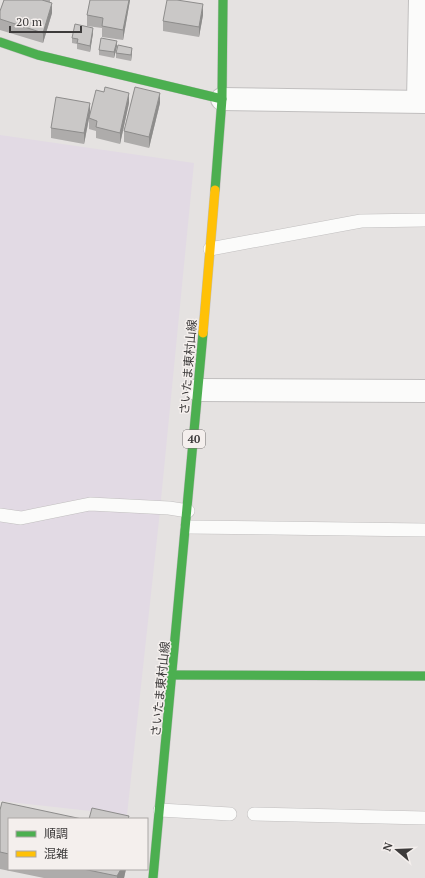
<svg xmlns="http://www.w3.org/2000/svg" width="425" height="878" viewBox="0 0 425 878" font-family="'PT Serif','Noto Sans JP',serif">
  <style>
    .education { fill: #e2dae4 }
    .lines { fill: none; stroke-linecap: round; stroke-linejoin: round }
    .lane-casing { stroke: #c1bfbf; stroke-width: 14 }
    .street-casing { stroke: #c1bfbf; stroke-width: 24 }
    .fast-casing { stroke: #c1bfbf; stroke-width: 10 }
    .slow-casing { stroke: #c1bfbf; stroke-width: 10 }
    .lane { stroke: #fbfbfa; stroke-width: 13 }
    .street { stroke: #fbfbfa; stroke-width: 22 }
    .fast { stroke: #4caf50; stroke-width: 9 }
    .slow { stroke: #ffc107; stroke-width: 9 }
    .wall { fill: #aeacab }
    .shaded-wall { fill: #8d8c8b }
    .building { fill: #cac8c7; stroke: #8d8c8b }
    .labels { text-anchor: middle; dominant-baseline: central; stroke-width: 3; stroke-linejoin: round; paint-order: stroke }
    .shield { fill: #f4efed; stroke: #747170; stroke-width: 1 }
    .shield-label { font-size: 11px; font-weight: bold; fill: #3d3b3b }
    .street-label { font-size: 12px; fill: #3d3b3b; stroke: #f4efed }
  </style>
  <rect width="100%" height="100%" fill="#e5e2e1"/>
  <path class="education" d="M0 135 194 163 159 520 127 815 0 801Z"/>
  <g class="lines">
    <g class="lane-casing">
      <g id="lane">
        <path d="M210 249 361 221 425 220"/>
        <path d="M0 515 21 518 90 504 169 508 188 511"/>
        <path d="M187 527 425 530"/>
        <path d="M160 810 230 814"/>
        <path d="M254 814 425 818"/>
      </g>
    </g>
    <g class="street-casing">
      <g id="street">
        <path d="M222 99 425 102"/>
        <path d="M418 101 420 0"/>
        <path d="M198 390 425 391"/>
      </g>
    </g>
    <g class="fast-casing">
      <g id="fast">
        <path d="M0 42 38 55 222 99"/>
        <path d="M215 190 222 99 223 0"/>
        <path d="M173 675 425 676"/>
        <path d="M153 878 203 333"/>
      </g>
    </g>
    <g class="slow-casing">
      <path id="slow" d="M203 333 215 190"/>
    </g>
    <use href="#lane" class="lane"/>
    <use href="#street" class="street"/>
    <use href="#fast" class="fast"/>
    <use href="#slow" class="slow"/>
  </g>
  <g class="wall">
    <path d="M4 0H50V2L52 13 43 43 0 30V11Z"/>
    <path d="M90 0H130L123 40 102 37V28L87 26V15Z"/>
    <path d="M203 15 199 37 163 31V21Z"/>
    <path d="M93 33 90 52 77 49V44L72 43V38Z"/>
    <path d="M117 46 114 58 99 55V50Z"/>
    <path d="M116 53H132L131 61 116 58Z"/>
    <path d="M129 103 120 144 96 138V131L89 129V118Z"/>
    <path d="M160 103 149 148 124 142V131Z"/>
    <path d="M90 113 84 144 51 138V128Z"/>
    <path d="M0 810 9 819V869H126L124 878H44L0 869Z"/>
  </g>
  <g class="shaded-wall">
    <path d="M129 0H130L123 40V30Z"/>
    <path d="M52 3V13L43 43V33Z"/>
    <path d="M203 4V15L199 37V27Z"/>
    <path d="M93 28V33L90 52V46Z"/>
    <path d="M117 41V46L114 58V52Z"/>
    <path d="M132 48V53L131 61V55Z"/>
    <path d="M129 93V103L120 144V133Z"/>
    <path d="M160 93V103L149 148V137Z"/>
    <path d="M90 103V113L84 144V133Z"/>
    <path d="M121 869H126L124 878H117V876Z"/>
  </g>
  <g class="building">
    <path d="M4 0H42L52 3 43 33 0 19V11Z"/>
    <path d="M90 0H129L123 30 102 26 103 18 87 15Z"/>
    <path d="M167 0H177L203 4 199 27 163 21Z"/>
    <path d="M75 24 93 28 90 46 77 43 78 39 72 38Z"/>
    <path d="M101 38 117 41 114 52 99 50Z"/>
    <path d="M118 45 132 48 131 55 116 53Z"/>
    <path d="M105 87 129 93 120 133 96 127 97 121 89 118 96 90 104 92Z"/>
    <path d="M135 87 160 93 149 137 124 131Z"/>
    <path d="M56 97 90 103 84 133 51 128Z"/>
    <path d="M2 802 82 819H9V854L0 852V810Z"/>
    <path d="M92 808 129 816 128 819H89Z"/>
    <path d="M83 869H121L117 876Z"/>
  </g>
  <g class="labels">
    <rect class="shield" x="183" y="430" width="22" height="18" rx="3"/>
    <g class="shield-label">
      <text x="194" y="439">40</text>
    </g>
    <g class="street-label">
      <text transform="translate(188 367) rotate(-85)">さいたま東村山線</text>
      <text transform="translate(160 689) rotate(-84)">さいたま東村山線</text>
    </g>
  </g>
  <rect x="8" y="818" width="140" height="52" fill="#f4efed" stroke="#aba7a6"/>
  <rect x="16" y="831" width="20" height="6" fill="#4caf50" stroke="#aba7a6"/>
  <text x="44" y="838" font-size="12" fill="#3d3b3b">順調</text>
  <rect x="16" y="851" width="20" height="6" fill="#ffc107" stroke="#aba7a6"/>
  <text x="44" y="858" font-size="12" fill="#3d3b3b">混雑</text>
  <g transform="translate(397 850) rotate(289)" stroke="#f4efed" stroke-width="3" paint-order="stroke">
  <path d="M0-3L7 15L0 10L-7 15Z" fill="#3d3b3b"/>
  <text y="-6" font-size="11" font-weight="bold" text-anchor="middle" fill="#3d3b3b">N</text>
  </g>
  <path d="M10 26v6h71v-6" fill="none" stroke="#3d3b3b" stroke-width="2"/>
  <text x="16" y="26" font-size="12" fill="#3d3b3b" stroke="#f4efed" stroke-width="3" paint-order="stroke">20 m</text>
</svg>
